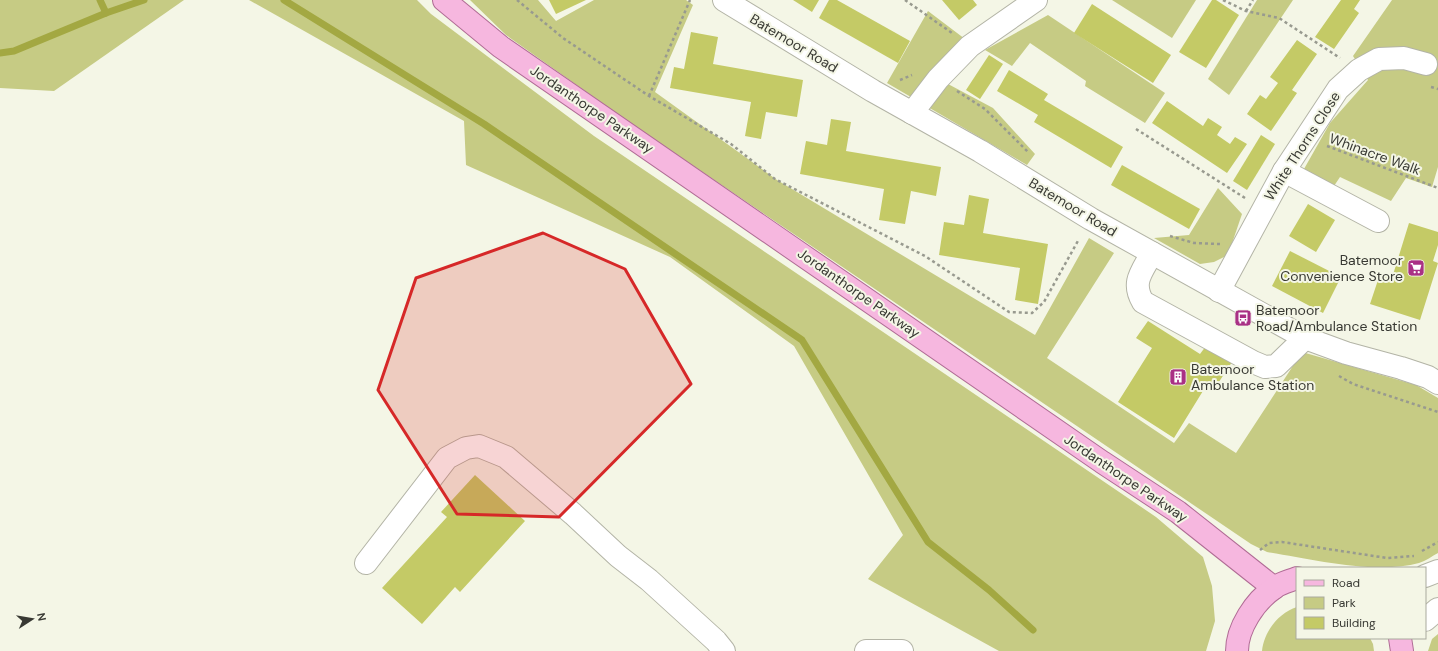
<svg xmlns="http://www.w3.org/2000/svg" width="1438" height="651" viewBox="0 0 1438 651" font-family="'DM Sans',sans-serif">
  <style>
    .green { fill: #c6cb84 }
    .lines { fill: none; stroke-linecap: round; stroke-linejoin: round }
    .stream { stroke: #a3a842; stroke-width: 7 }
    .building { fill: #c4ca66 }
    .minor-casing { stroke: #b3b4a6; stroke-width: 24 }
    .major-casing { stroke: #b06c95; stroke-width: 24 }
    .path { stroke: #989a8f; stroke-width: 2.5; stroke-dasharray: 3 3; stroke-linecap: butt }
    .minor { stroke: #fff; stroke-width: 22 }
    .major { stroke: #f6b7df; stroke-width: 22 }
    .marked { fill: #d62828; fill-opacity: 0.2; stroke: #d62828; stroke-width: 3; stroke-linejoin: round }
    .labels { text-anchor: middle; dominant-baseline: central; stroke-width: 4; stroke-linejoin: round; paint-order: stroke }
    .street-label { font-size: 14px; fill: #383933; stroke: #f4f6e6 }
    .poi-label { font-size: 14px; fill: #383933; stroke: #f4f6e6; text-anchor: start }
  </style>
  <rect width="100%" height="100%" fill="#f4f6e6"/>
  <g class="green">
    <path d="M0 0H184L54 91 0 88Z"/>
    <path d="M249 0H417L431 14 594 136 1156 517 1203 557 1212 586 1215 621 1206 651H999L868 579 903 535 794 346 670 257 466 165 464 121Z"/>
    <path d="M470 0H538L556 21 594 0H686L693 5 655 92 777 180 1035 335 1089 238 1114 253 1047 358 1174 443 1189 423 1236 453 1302 352 1416 385 1438 398V553C1432 556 1426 561 1419 563 1376 575 1311 559 1267 552L1251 544 636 127 506 35Z"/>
    <path d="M1112 0H1196L1172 38Z"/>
    <path d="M1257 0H1293L1229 95 1208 79Z"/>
    <path d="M1392 0H1438V167L1432 187 1406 178 1391 201 1340 177 1332 189 1304 169 1330 123 1368 80 1353 56Z"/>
    <path d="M928 11 965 39 948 84 993 108 1035 154 1027 165 887 83Z"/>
    <path d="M1048 15 1165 93 1145 123 1085 86 1086 81 1030 43 1012 66 985 50Z"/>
    <path d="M1218 188 1242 214 1228 255 1214 262 1200 264 1154 238 1189 235Z"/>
    <path d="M1297 607V638H1370L1373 644 1374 651H1262C1264 632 1278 613 1297 607Z"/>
    <path d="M1438 634V651H1428L1432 639Z"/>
  </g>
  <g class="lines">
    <g class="stream">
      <path d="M100 0 106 13"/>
      <path d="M284 0 484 124 802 340 928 542 989 590 1033 630"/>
      <path d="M0 53 14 51 106 13 144 0"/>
    </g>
  </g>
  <g class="building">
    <path d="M549 0H586L556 14Z"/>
    <path d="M793 0H819L812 12Z"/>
    <path d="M829 0H837L910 41 898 63 819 18Z"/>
    <path d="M942 0H973L977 5 959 20Z"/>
    <path d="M1212 0H1216L1239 15 1206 68 1179 52Z"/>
    <path d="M1341 0H1360L1354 9 1359 13 1334 49 1315 37Z"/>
    <path d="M1092 4 1171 55 1153 83 1074 33Z"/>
    <path d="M691 32 718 37 713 64 803 80 797 117 766 112 761 139 745 136 751 102 670 88 674 67 684 69Z"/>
    <path d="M1297 40 1317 54 1292 90 1297 93 1271 131 1247 114 1260 95 1266 99 1278 83 1270 77Z"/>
    <path d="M989 55 1003 64 980 99 966 90Z"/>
    <path d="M1009 70 1048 94 1044 100 1123 147 1111 168 1034 122 1038 115 997 91Z"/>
    <path d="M1167 101 1203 126 1208 118 1222 127 1217 135 1230 144 1235 137 1247 144 1227 173 1152 123Z"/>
    <path d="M831 119 851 122 846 151 941 167 936 196 911 191 905 224 879 220 884 189 800 174 806 141 827 145Z"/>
    <path d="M1261 135 1275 144 1247 190 1233 181Z"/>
    <path d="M1122 165 1200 209 1189 229 1111 185Z"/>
    <path d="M969 195 989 199 983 233 1048 244 1038 304 1015 300 1020 268 939 255 944 222 964 225Z"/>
    <path d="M1308 204 1335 220 1316 252 1289 236Z"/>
    <path d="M1409 223 1438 232V245L1433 261 1438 263 1420 320 1370 304 1380 274 1392 278Z"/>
    <path d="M1290 251 1341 277 1323 313 1272 286Z"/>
    <path d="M1148 321 1200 354 1206 346 1232 362 1213 391 1206 386 1174 438 1118 402 1152 348 1136 338Z"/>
    <path d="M475 475 525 521 460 592 455 587 422 624 382 588 447 517 441 512Z"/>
  </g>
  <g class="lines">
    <g class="minor-casing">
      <g id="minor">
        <path d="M724 0 873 91 980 151 1091 219 1305 338 1346 353 1401 368 1428 377 1438 383"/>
        <path d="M912 113 938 79 970 46 1036 0"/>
        <path d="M1284 171 1378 221"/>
        <path d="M1152 253C1142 272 1131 282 1143 302L1253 362 1265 367 1276 366 1305 338"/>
        <path d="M1219 291 1284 171 1338 89 1359 70 1379 59 1404 58 1426 64"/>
        <path d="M366 563 447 458 466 448 479 446 506 457 573 514 618 556 649 580 716 641 724 651"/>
        <path d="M1425 576 1438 571"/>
        <path d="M1425 620 1438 609"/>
        <path d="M866 651H902"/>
      </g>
    </g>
    <g class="major-casing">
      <g id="major">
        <path d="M444 0 501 47 1102 462 1178 512 1274 588"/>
        <path d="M1400 638 1402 651"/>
        <path d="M1237 651C1237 628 1255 601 1274 588 1280 583 1290 581 1297 578"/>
      </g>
    </g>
    <g class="path">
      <path d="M517 0 563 38 649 96 731 144 775 179 925 256 1009 312 1032 313 1044 302 1079 239"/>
      <path d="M905 0 952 33"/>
      <path d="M1223 0 1246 11 1279 18 1340 58"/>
      <path d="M1246 11 1253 0"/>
      <path d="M900 80 912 75"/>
      <path d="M1431 87 1438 89"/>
      <path d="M957 91 985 109 1029 153"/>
      <path d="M649 96 690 0"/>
      <path d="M1136 129 1245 198"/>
      <path d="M1327 146 1438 188"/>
      <path d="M1170 236 1194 243 1220 244"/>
      <path d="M1339 376 1353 384 1438 412"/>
      <path d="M1260 550 1269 543 1282 542 1387 558 1414 556"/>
      <path d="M1422 551 1438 542"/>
    </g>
    <use href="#minor" class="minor"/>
    <use href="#major" class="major"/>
  </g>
  <path class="marked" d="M543 233 625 269 691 384 559 517 457 514 378 390 416 278Z"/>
  <defs>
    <g id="supermarket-square" transform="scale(0.9)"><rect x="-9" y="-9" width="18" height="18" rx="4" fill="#a93085" stroke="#f4f6e6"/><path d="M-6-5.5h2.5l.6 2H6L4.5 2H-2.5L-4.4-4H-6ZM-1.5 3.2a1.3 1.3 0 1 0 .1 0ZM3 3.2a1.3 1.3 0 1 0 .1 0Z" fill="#fff"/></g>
    <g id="bus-square" transform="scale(0.9)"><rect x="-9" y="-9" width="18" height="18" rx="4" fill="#a93085" stroke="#f4f6e6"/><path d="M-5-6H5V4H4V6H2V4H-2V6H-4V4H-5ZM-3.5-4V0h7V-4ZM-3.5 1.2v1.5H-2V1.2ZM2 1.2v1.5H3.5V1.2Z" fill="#fff"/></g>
    <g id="building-square" transform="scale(0.9)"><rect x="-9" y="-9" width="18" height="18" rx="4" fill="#a93085" stroke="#f4f6e6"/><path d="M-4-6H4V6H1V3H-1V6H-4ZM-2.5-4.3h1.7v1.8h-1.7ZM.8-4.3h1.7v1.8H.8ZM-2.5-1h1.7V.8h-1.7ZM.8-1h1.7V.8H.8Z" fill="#fff"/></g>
  </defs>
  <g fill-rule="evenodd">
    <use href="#supermarket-square" x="1416" y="268"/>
    <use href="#bus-square" x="1243" y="318"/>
    <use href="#building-square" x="1178" y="377"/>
  </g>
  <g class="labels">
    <g class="street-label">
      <text transform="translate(794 43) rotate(31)">Batemoor Road</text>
      <text transform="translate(592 109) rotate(34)">Jordanthorpe Parkway</text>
      <text transform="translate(1302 146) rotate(-57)">White Thorns Close</text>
      <text transform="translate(1375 154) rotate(20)">Whinacre Walk</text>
      <text transform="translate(1073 207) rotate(31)">Batemoor Road</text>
      <text transform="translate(859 293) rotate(35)">Jordanthorpe Parkway</text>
      <text transform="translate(1126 478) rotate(34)">Jordanthorpe Parkway</text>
    </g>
    <g class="poi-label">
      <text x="1403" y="260" text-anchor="end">Batemoor<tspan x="1403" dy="16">Convenience Store</tspan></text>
      <text x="1256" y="310">Batemoor<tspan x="1256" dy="16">Road/Ambulance Station</tspan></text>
      <text x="1191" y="369">Batemoor<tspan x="1191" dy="16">Ambulance Station</tspan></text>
    </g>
  </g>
  <rect x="1296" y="567" width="130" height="72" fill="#f4f6e6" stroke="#a9aa9e"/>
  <rect x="1304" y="580" width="20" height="6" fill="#f6b7df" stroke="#a9aa9e"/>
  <text x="1332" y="587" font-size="12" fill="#383933">Road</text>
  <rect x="1304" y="597" width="20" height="12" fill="#c6cb84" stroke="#a9aa9e"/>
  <text x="1332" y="607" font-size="12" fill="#383933">Park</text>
  <rect x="1304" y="617" width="20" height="12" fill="#c4ca66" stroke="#a9aa9e"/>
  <text x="1332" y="627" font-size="12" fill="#383933">Building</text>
  <g transform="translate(32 619) rotate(78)" stroke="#f4f6e6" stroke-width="3" paint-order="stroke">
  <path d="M0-3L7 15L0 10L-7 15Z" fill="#383933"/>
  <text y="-6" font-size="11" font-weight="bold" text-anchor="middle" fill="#383933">N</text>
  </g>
</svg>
